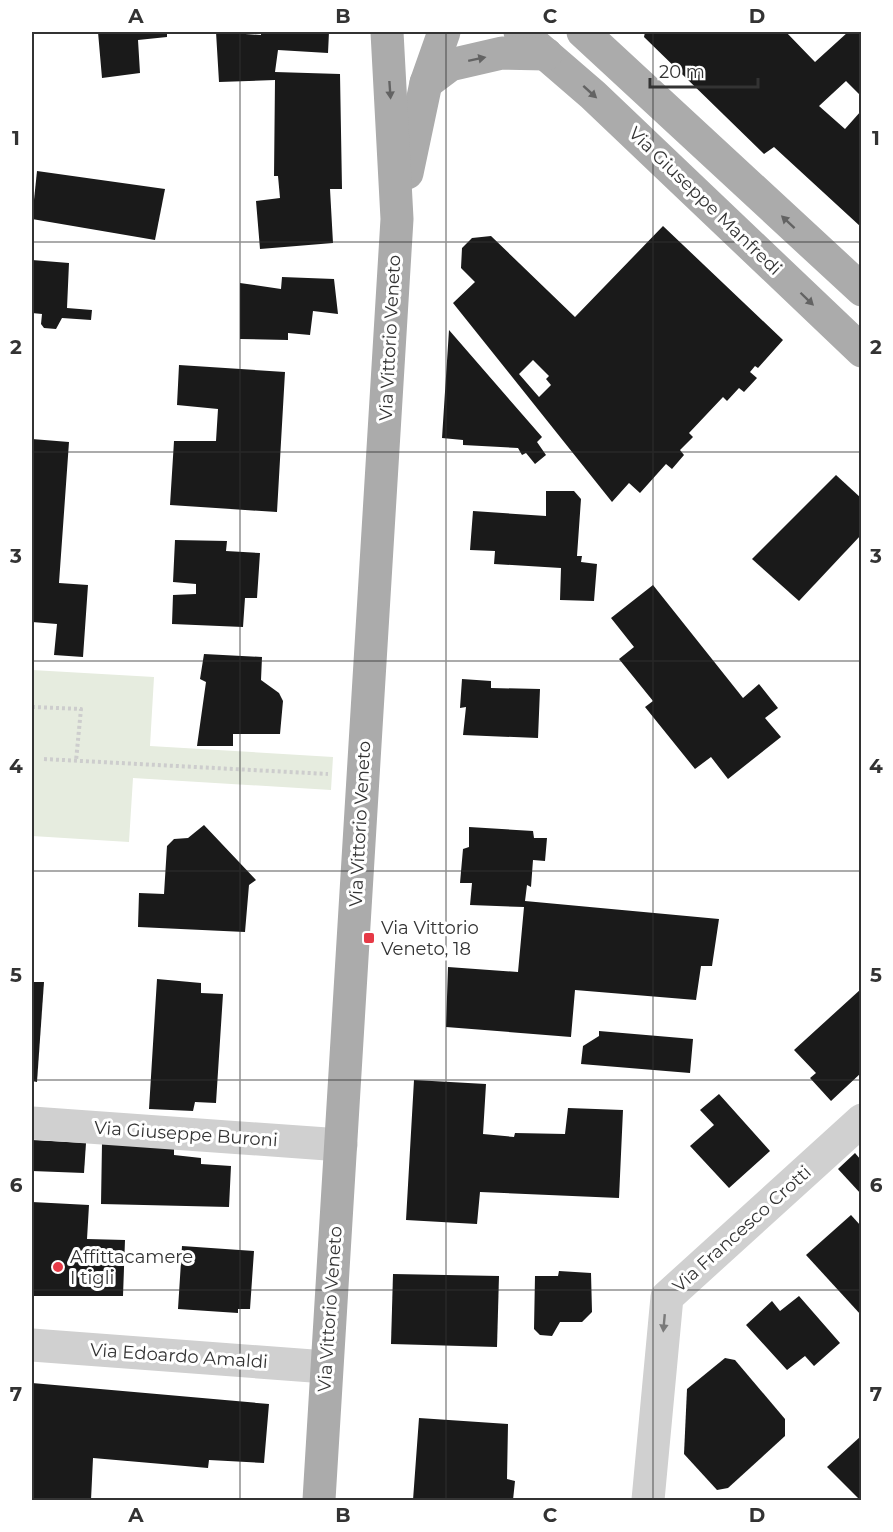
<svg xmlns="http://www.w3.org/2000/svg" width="893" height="1532" viewBox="0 0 893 1532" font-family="Montserrat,sans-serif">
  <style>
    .green { fill: #e6ecdf }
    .building { fill: #1a1a1a; fill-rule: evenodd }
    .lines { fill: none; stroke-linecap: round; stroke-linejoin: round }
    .path { stroke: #cdcdcd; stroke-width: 4; stroke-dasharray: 3 3; stroke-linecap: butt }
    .minor { stroke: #d0d0d0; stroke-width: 33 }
    .major { stroke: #ababab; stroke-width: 33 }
    .oneway { fill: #636363 }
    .oneway2 { fill: #7a7a7a }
    .grid { fill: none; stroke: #333; stroke-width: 1.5; stroke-opacity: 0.55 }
    .poi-dot { fill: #e63946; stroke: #fff; stroke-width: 2 }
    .labels { text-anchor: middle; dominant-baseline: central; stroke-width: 6; stroke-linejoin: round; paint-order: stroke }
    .street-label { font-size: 18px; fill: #333; stroke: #fff }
    .poi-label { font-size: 18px; fill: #333; stroke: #fff; text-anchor: start }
    .neatline { fill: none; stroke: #333; stroke-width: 2 }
    .grid-label { font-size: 20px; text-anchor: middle; font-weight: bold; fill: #333 }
  </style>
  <rect width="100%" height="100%" fill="#fff"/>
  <path class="green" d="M32 670 154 677 150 746 333 757 331 790 133 778 129 842 32 836Z"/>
  <g class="building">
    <path d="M98 32H167V37L138 40 140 73 102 78Z"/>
    <path d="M216 32 261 35V32H329L328 53 278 50 275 72 340 74 342 189H330L333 243 260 249 256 201 280 198 278 176H274L275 80 219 82Z"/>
    <path d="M645 32H786L815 62 848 32H861V96L846 81 819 106 845 129 861 111V227L774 147 764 154 644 37Z"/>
    <path d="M37 171 165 189 155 240 32 219Z"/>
    <path d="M663 226 783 340 758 368 755 366 750 372 757 378 744 392 739 388 727 401 723 397 689 433 693 437 680 450 684 455 672 469 666 464 640 493 629 483 612 502 453 303 475 282 461 268 462 248 472 238 491 236 575 317ZM533 360 549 376 546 379 551 385 539 397 519 374Z"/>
    <path d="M32 260 69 263 67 308 92 310 91 320 62 318 56 329 44 328 41 324 42 314 32 313Z"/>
    <path d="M282 277 334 279 338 314 313 311 310 335 288 333V340L240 339V283L281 289Z"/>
    <path d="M449 330 542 437 537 442 546 455 535 464 526 453 522 455 518 448 463 445V440L442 438Z"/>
    <path d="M179 365 285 372 277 512 170 505 174 441H216L218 409 177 405Z"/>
    <path d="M32 439 69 442 59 583 88 585 83 657 54 655 57 624 32 622Z"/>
    <path d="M836 475 861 498V535L799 601 752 559Z"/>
    <path d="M546 491H574L581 499 577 556H582L581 562 597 564 594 601 560 600 561 568 494 564 495 551 470 550 473 511 546 516Z"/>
    <path d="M175 540 227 541 226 551 260 553 257 598H245L243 627 172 624 173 595 196 594V584L173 582Z"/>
    <path d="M653 585 743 698 759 684 778 708 765 718 781 737 728 779 711 757 695 769 645 707 653 701 619 659 634 647 611 618Z"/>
    <path d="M204 654 262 657 261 680 279 693 283 701 280 734H233V746H197L206 682 200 679Z"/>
    <path d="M462 679 491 681V688L540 689 538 738 463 735 466 707 460 708Z"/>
    <path d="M204 825 256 880 249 885 245 932 138 927 139 893 164 894 167 846 174 839 188 838Z"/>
    <path d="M469 827 533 831 534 838H547L545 861 533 860 531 887 527 885 525 901 719 919 712 966H701L696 1000 575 990 571 1037 446 1027 448 967 518 972 524 907 470 905 472 883H460L463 849 469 847Z"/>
    <path d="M157 979 201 983V993L223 994 216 1103 195 1102 193 1111 149 1109Z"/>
    <path d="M32 982H44L37 1082 32 1081Z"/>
    <path d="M861 989V1073L831 1101 810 1078 816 1073 794 1050Z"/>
    <path d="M599 1031 693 1039 690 1073 581 1064 583 1046 599 1036Z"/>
    <path d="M414 1080 486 1084 483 1134 514 1137 515 1133 565 1134 568 1108 623 1110 619 1198 480 1192 477 1224 406 1220Z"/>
    <path d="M719 1094 770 1151 729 1188 690 1146 714 1125 700 1110Z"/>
    <path d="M32 1140 86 1143 84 1173 32 1171Z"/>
    <path d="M102 1143 174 1144V1155L201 1158V1164L231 1166 229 1207 101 1204Z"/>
    <path d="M855 1153 861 1160V1194L838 1169Z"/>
    <path d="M32 1202 89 1205 87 1239 125 1240 123 1296H32Z"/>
    <path d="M851 1215 861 1226V1315L806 1255Z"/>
    <path d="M182 1246 254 1251 250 1309H238V1313L178 1309Z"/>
    <path d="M559 1271 591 1273 592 1312 582 1322H560L552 1336 540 1335 534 1329 535 1276H558Z"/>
    <path d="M393 1274 499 1276 497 1347 391 1344Z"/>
    <path d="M799 1296 840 1343 814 1366 805 1356 787 1370 746 1325 772 1301 780 1311Z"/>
    <path d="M725 1358 735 1360 785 1419V1436L728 1488 717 1490 684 1454 687 1389Z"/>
    <path d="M32 1383 269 1404 264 1463 209 1460 208 1468 93 1458 91 1500H32Z"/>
    <path d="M419 1418 508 1424 507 1479 515 1481 513 1500H413Z"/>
    <path d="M861 1436V1500H860L827 1467Z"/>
  </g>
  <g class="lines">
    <g class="path">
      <path d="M32 707 81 709 76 761"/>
      <path d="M44 759 328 774"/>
    </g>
    <g class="minor">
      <path d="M32 1123 341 1145"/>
      <path d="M32 1345 326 1367"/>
      <path d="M648 1500 667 1297 862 1120"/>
    </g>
    <g class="major">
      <path d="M520 32 593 95 862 351"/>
      <path d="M583 32 862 290"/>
      <path d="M426 83 450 65 502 53 546 54"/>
      <path d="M407 173 426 83 444 32"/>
      <path d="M319 1500 397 219 387 32"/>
    </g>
  </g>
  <defs><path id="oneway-solid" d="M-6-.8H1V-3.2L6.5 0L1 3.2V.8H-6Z" transform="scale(1.5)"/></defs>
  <g class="oneway">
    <use href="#oneway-solid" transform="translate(477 59) rotate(-12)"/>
    <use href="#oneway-solid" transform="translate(390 90) rotate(86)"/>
    <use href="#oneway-solid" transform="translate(590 92) rotate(42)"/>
    <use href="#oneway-solid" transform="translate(788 222) rotate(-137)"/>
    <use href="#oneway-solid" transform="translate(807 299) rotate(44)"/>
  </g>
  <use class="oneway2" href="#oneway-solid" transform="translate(664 1323) rotate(95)"/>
  <path class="grid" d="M240 32V1500M446 32V1500M653 32V1500M32 242H862M32 452H862M32 661H862M32 871H862M32 1080H862M32 1290H862"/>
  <g class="poi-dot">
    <rect x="363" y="932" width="12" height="12" rx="3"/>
    <circle cx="58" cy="1267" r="6"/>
  </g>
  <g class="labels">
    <g class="street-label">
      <text transform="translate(705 201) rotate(44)">Via Giuseppe Manfredi</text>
      <text transform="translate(390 338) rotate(-87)">Via Vittorio Veneto</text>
      <text transform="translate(360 824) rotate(-87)">Via Vittorio Veneto</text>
      <text transform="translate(186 1134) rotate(4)">Via Giuseppe Buroni</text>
      <text transform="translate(742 1229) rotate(-42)">Via Francesco Crotti</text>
      <text transform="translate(330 1309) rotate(-86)">Via Vittorio Veneto</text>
      <text transform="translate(179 1356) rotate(4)">Via Edoardo Amaldi</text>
    </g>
    <g class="poi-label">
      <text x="381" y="928">Via Vittorio<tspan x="381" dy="21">Veneto, 18</tspan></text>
      <text x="70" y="1257">Affittacamere<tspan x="70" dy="21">I tigli</tspan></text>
    </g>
  </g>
  <rect width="893" height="1532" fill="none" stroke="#ffffff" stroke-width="66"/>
  <path d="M650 78v9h108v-9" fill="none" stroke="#333333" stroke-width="3"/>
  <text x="659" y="78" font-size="18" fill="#333333" stroke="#ffffff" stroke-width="4.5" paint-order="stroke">20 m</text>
  <rect x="33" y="33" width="827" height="1466" class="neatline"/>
  <g class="grid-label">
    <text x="136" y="23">A</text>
    <text x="343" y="23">B</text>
    <text x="550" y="23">C</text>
    <text x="757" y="23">D</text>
    <text x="16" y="145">1</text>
    <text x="876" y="145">1</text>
    <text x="16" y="354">2</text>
    <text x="876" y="354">2</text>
    <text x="16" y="563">3</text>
    <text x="876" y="563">3</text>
    <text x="16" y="773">4</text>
    <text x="876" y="773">4</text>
    <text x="16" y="982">5</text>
    <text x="876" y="982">5</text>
    <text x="16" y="1192">6</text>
    <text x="876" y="1192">6</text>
    <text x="16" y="1401">7</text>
    <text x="876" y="1401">7</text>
    <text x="136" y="1522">A</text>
    <text x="343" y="1522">B</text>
    <text x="550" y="1522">C</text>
    <text x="757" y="1522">D</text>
  </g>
</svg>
